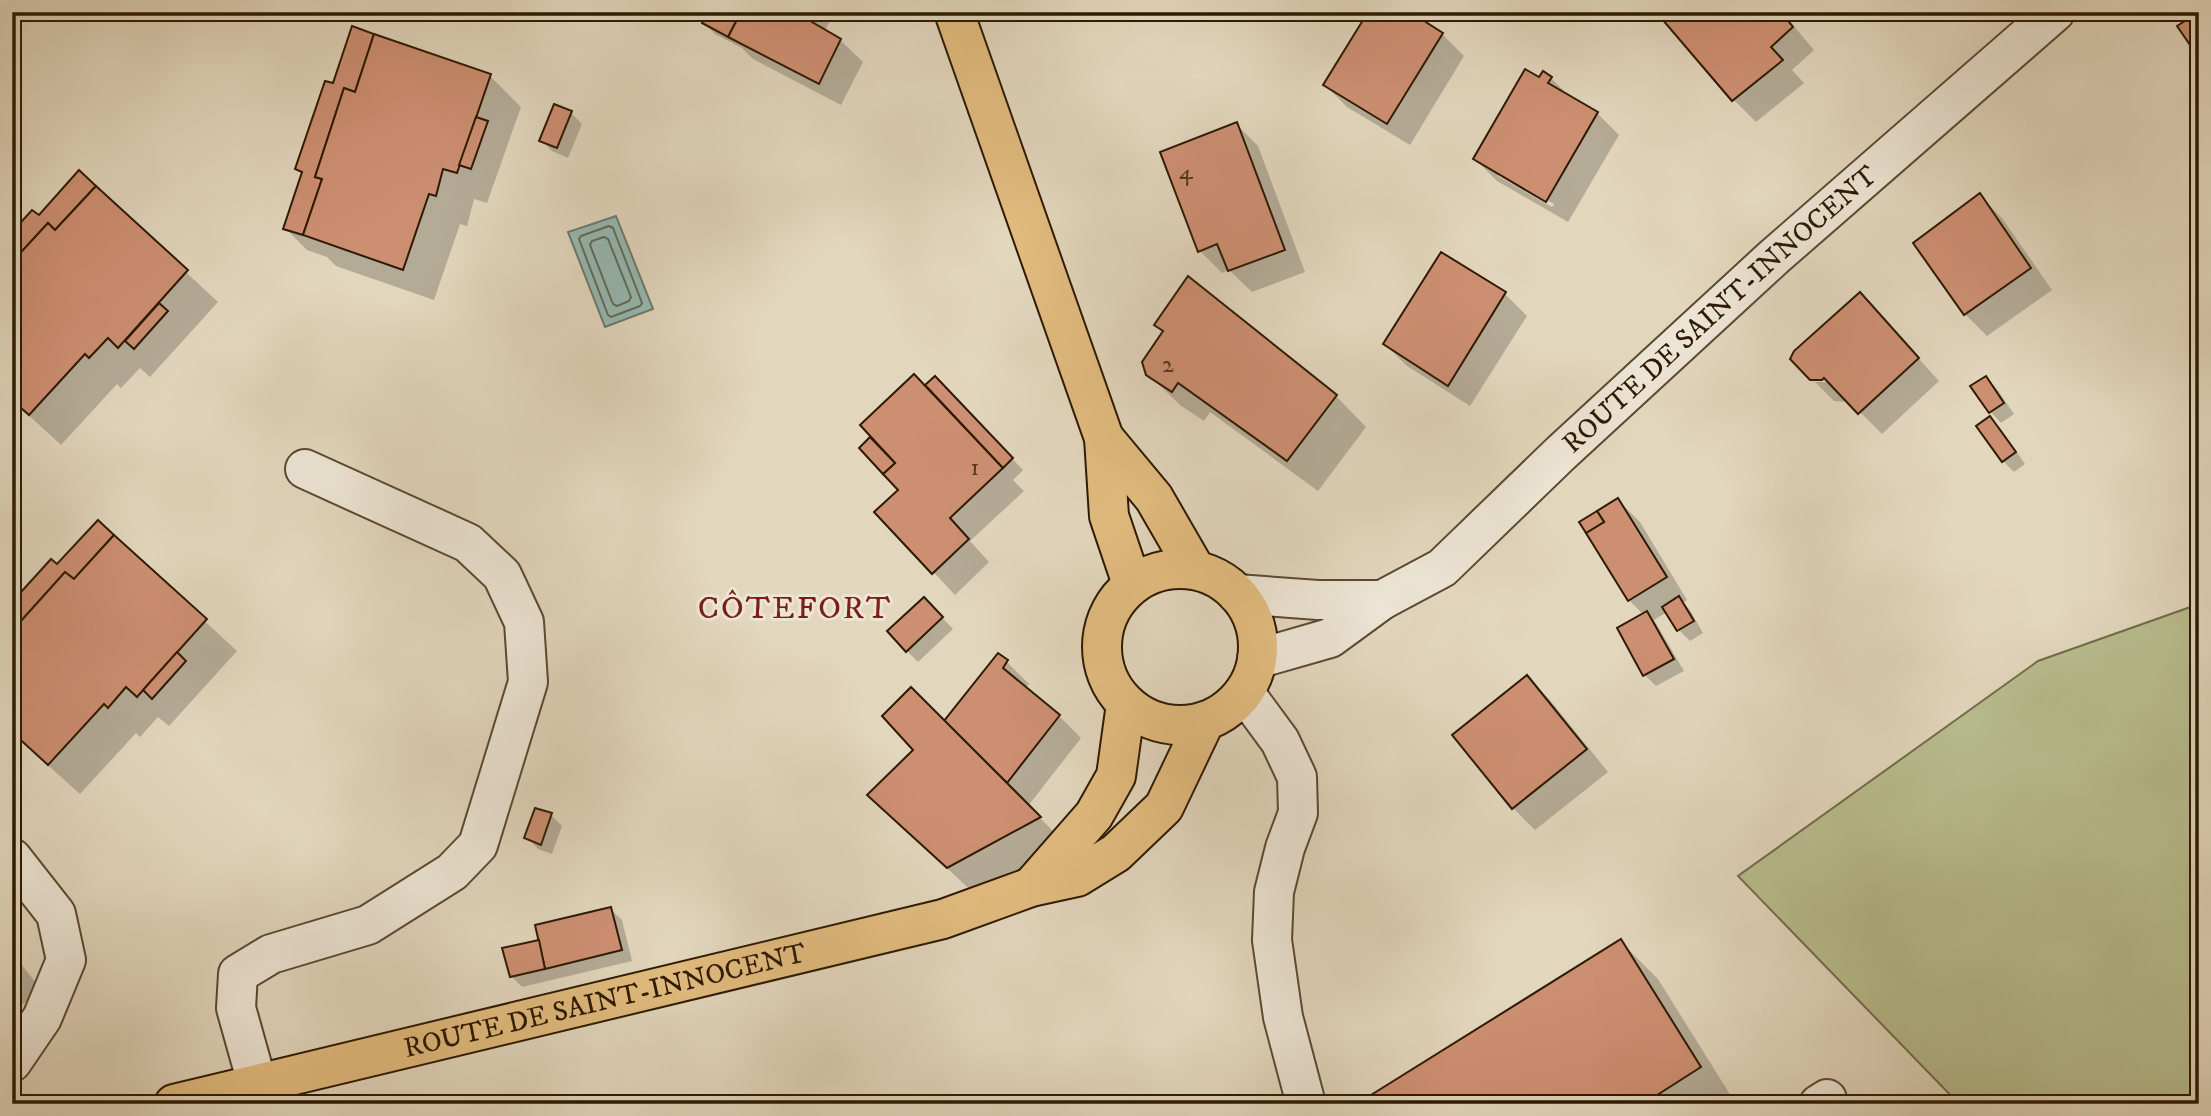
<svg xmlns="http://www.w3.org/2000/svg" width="2211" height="1116" viewBox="0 0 2211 1116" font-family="'IM FELL DW Pica',serif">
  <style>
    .green { fill: #b8bd8e; stroke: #726c48; stroke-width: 2 }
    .water { fill: #95b9b3; stroke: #6b796c; stroke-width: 2 }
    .shadow { fill: #0003; fill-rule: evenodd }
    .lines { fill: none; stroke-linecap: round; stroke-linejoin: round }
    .shore { stroke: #616a5a; stroke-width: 2 }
    .building { fill: #cd8f72; stroke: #2d1a02; stroke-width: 2 }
    .minor-casing { stroke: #5a4931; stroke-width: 42 }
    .major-casing { stroke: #2d1a02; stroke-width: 42 }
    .minor { stroke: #ece4d4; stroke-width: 38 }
    .major { stroke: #e1bb7e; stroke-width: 38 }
    .labels { text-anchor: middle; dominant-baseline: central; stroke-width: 6; stroke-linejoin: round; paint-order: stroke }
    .number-label { font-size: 24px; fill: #55371e }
    .street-label { font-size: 28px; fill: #2d1a02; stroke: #ece4d4 }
    .quarter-label { font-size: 32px; letter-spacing: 2px; fill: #7a1f14; stroke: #ece4d4 }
  </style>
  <rect width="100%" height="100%" fill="#e2d6bd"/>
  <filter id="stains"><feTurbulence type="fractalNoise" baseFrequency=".00286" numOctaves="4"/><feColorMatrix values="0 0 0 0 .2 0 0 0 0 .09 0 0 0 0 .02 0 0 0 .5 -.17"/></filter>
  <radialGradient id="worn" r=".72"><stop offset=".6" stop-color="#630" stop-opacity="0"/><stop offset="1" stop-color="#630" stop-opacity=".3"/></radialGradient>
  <path class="green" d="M2199 604V1104H1959L1738 876 2038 661Z"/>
  <path class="water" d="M616 216 653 309 605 327 568 232Z"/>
  <g class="shadow">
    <path d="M710 12H834L825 31 840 40 863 62 841 105 753 59 742 48 715 34 704 23Z"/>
    <path d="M1658 12H1782L1814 50 1792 70 1804 83 1756 122 1734 100Z"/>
    <path d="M1442 34 1464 56 1410 145 1347 107 1325 85Z"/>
    <path d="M490 76 521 107 487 203 474 199 467 226 460 224 434 300 336 266 327 257 307 250 285 228 303 175 297 169 334 86Z"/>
    <path d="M1551 78 1570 97 1597 113 1619 135 1568 222 1497 181 1475 159 1540 80ZM1498 172 1554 204 1552 207 1498 176Z"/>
    <path d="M571 113 582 124 568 158 552 151 541 140Z"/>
    <path d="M1236 124 1258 146 1305 272 1252 292 1229 270 1222 273 1200 251Z"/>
    <path d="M79 173 218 302 150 377 140 368 121 388 117 384 61 445 12 400 39 218Z"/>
    <path d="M1980 196 2002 218 2052 290 1987 336 1965 314Z"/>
    <path d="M1505 294 1527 316 1470 406 1407 366 1385 344Z"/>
    <path d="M1860 294 1939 381 1882 434 1847 399 1844 402 1834 401 1815 382H1831V379L1813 378Z"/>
    <path d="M1156 325 1336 396 1366 427 1318 491 1210 412 1204 421 1180 405 1148 374 1164 333Z"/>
    <path d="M935 378 1023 470 1013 480 1024 491 970 541 989 562 955 595 877 512 900 490 879 448Z"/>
    <path d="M1986 378 1997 389 2014 414 2001 423 1990 411Z"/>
    <path d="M1990 418 2001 429 2025 464 2014 472 2003 461 1979 426Z"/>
    <path d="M1618 500 1640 522 1687 600 1683 603 1690 610 1703 633 1690 641 1679 630 1667 612 1654 620 1684 671 1656 686 1645 675 1619 629 1644 615 1629 600Z"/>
    <path d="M114 537 237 651 169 726 158 717 140 737 136 733 80 794 12 733V604L58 567Z"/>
    <path d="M935 610 953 629 918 662 907 651Z"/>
    <path d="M1007 662 1029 684 1025 689 1059 716 1081 738 1028 806 1070 848 979 898 869 795Z"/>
    <path d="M1527 677 1549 699 1608 772 1535 830 1513 808Z"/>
    <path d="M551 815 562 826 552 854 538 849 527 837Z"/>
    <path d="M610 909 622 920 632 961 522 987 511 976 541 941Z"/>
    <path d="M1620 941 1658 979 1736 1104H1379Z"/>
    <path d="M12 953 41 989 12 1013Z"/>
  </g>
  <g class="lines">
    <g class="shore">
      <path d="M609 226 613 228 642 303 640 306 611 317 608 315 579 239 581 236Z"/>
      <path d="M604 237 608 239 631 297 629 301 617 306 613 304 590 245 592 241Z"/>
    </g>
  </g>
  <g class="building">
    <path d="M708 12H741L728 37 702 23Z"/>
    <path d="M741 12H802L800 15 841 39 819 84 728 37Z"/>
    <path d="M1368 12H1410L1443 33 1387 124 1323 85Z"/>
    <path d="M1656 12H1781L1793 27 1771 47 1783 60 1732 101Z"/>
    <path d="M2199 12V58L2177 26Z"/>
    <path d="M352 26 374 34 355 92 344 88 315 177 322 179 303 235 283 229 302 172 295 169 325 81 333 83Z"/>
    <path d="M374 34 491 74 457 173 443 169 436 196 429 194 403 270 303 235 322 179 315 177 344 88 355 92Z"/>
    <path d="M1525 69 1539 77 1543 71 1552 77 1548 83 1598 112 1546 202 1473 159Z"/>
    <path d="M554 104 572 111 557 148 539 141Z"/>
    <path d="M476 117 488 121 471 169 459 165Z"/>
    <path d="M1237 122 1285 250 1228 271 1217 244 1198 252 1160 152Z"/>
    <path d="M79 170 96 186 55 230 48 223 12 262V232L32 210 39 215Z"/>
    <path d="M96 186 188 270 118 348 108 338 89 358 85 354 29 415 12 400V262L48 223 55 230Z"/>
    <path d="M1980 193 2031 268 1964 315 1913 243Z"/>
    <path d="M1441 252 1506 292 1448 386 1383 344Z"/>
    <path d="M1188 276 1337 395 1287 461 1178 383 1172 392 1146 375 1142 362 1163 331 1154 325Z"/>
    <path d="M1860 292 1919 358 1858 414 1824 378 1822 380H1810L1790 359 1794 351Z"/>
    <path d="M159 303 168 311 134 349 125 341Z"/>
    <path d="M914 374 1003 468 950 518 969 539 932 574 874 512 898 490 883 474 895 463 860 425Z"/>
    <path d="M935 376 1013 458 1003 468 925 385Z"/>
    <path d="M1986 376 2004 403 1989 413 1970 386Z"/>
    <path d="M1990 416 2016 452 2002 462 1976 426Z"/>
    <path d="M870 437 895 463 883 474 859 448Z"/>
    <path d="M1618 498 1667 577 1628 601 1586 533 1604 522 1597 511Z"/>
    <path d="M1597 511 1604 522 1586 533 1579 522Z"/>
    <path d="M98 520 114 535 74 579 65 572 12 631V602L51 559 57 564Z"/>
    <path d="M114 535 207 619 137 697 126 687 108 708 104 704 48 765 12 732V631L65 572 74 579Z"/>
    <path d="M1679 596 1694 621 1677 631 1662 607Z"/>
    <path d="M924 597 943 617 906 652 887 631Z"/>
    <path d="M1647 611 1674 659 1643 676 1617 628Z"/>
    <path d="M177 652 186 661 152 699 143 690Z"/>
    <path d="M998 653 1008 660 1003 668 1060 715 1007 783 944 721Z"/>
    <path d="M1527 675 1587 749 1512 809 1452 735Z"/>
    <path d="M911 687 1041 817 947 868 867 795 913 750 882 716Z"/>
    <path d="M535 808 552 813 541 845 524 838Z"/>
    <path d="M611 907 622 950 545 969 535 925Z"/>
    <path d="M1621 939 1701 1067 1643 1104H1377L1371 1095Z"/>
    <path d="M539 940 545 969 510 977 502 948Z"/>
  </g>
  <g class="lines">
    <g class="minor-casing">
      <g id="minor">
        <path d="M1237 594 1318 600H1382"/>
        <path id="s1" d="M1257 659 1330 638 1382 600 1442 568 1561 453 1774 257 2055 12"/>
        <path d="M1244 692 1280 741 1297 777 1298 813 1285 848 1274 892 1272 940 1283 1017 1306 1104"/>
        <path d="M12 858 56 914 66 960 42 1018 12 1062"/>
        <path d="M257 1083 236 1008 238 974 271 954 368 925 452 872 478 845 528 682 524 622 502 575 468 543 305 469"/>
        <path d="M1819 1104 1827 1099"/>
      </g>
    </g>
    <g class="major-casing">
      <g id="major">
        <path d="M954 12 1104 438 1109 516 1132 584"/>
        <path d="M1104 438 1154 498 1195 569"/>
        <circle cx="1180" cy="647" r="78"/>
        <path d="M1031 887 1094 815 1116 776 1126 704"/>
        <path id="s2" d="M174 1104 943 919 1031 887 1077 877 1116 853 1164 807 1205 721"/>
      </g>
    </g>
    <use href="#minor" class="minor"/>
    <use href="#major" class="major"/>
  </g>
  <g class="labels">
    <g class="number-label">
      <text x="1186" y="172">4</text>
      <text x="1168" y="365">2</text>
      <text x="975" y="468">1</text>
    </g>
    <g class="street-label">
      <text stroke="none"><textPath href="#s1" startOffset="588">ROUTE DE SAINT-INNOCENT</textPath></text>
      <text stroke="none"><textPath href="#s2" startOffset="443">ROUTE DE SAINT-INNOCENT</textPath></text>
    </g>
    <g class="quarter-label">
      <text x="795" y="609">CÔTEFORT</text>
    </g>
  </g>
  <rect width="2211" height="1116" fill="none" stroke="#e2d6bd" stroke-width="42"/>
  <rect x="14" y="14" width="2183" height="1088" fill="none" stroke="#2d1a02" stroke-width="3.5"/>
  <rect x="21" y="21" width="2169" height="1074" fill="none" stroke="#2d1a02" stroke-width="2"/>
  <rect width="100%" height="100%" filter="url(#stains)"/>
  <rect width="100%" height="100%" fill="url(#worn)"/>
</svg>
